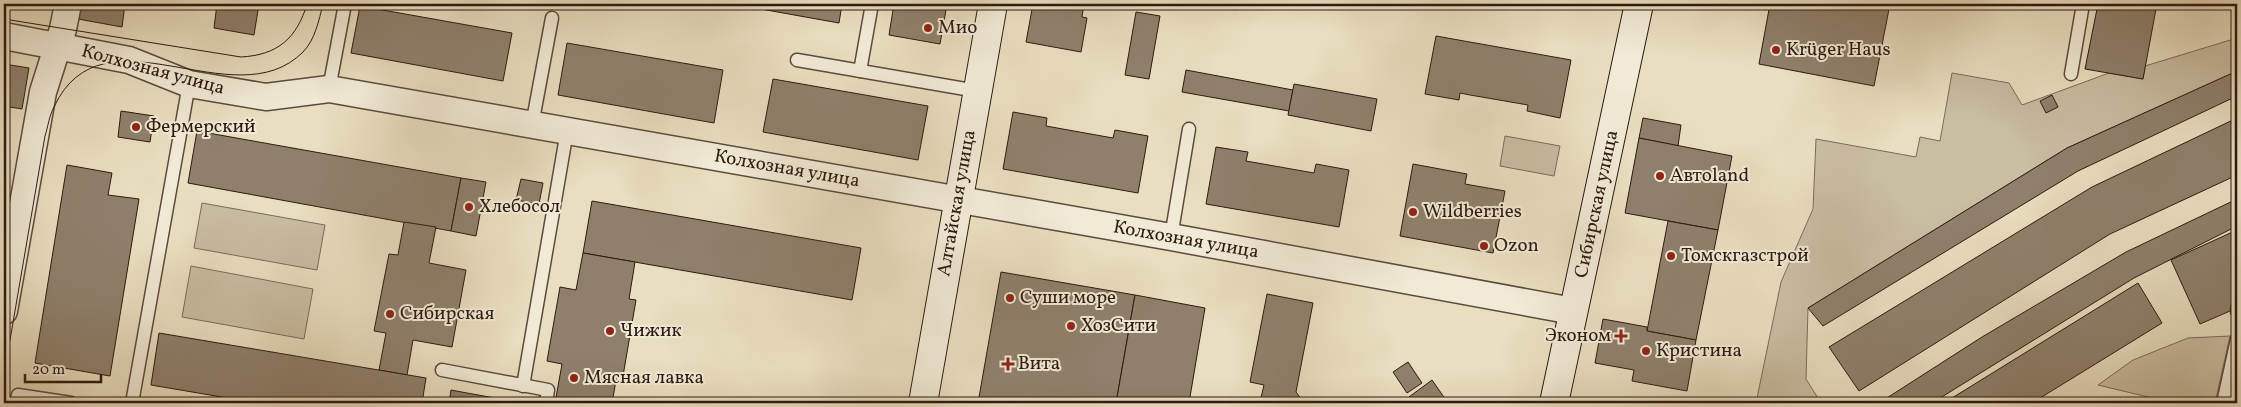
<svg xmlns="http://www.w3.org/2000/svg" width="2241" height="407" viewBox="0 0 2241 407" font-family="Vollkorn,serif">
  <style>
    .green { fill: #c9bda2; stroke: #7b6c5a }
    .building { fill: #8f806c; stroke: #2d1a11 }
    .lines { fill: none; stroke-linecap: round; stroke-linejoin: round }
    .service-casing { stroke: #5c4b3d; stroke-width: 15 }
    .minor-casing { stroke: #5c4b3d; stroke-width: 29 }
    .secondary-casing { stroke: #2d1a11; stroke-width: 30 }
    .service { stroke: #f1ead6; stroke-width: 12 }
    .minor { stroke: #f1ead6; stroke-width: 26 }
    .secondary { stroke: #f1ead6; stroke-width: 28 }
    .tram { stroke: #2d1a11; stroke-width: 1 }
    .poi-dot { fill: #8f2418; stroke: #f1ead6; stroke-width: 2 }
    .labels { text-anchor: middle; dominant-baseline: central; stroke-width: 4; stroke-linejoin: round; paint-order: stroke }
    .poi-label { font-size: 19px; fill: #2d1a11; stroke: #f1ead6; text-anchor: start }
    .street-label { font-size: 19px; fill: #2d1a11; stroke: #f1ead6 }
  </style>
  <rect width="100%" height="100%" fill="#e9dec0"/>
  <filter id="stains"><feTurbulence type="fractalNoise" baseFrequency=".004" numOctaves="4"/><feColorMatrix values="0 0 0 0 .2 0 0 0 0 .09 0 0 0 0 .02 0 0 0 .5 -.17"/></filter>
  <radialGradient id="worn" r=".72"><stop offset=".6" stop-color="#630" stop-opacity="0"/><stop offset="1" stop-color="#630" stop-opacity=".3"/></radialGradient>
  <g class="green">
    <path d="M1200 4H1237L1236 10Z"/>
    <path d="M2237 38V71L2067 148 1808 308 1806 379 1821 403H1756L1781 282 1813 209 1816 139 1916 157 1920 137 1940 141 1952 73 2009 83 2022 105 2109 73 2143 79 2145 66Z"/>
    <path d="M1505 136 1560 146 1554 176 1500 166Z"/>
    <path d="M202 203 325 225 317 270 194 248Z"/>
    <path d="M191 266 313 289 304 339 182 317Z"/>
    <path d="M2230 336 2215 403H2173L2098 385 2133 360 2188 338Z"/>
    <path d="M2237 350V403H2226Z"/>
  </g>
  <g class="building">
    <path d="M81 4H125L122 27 78 19Z"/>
    <path d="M217 4H259L254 35 214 28Z"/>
    <path d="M733 4H842L839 23Z"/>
    <path d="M894 4H947L940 44 889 35Z"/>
    <path d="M1033 4H1084L1082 17 1087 18 1081 52 1026 42Z"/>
    <path d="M1770 4H1890L1874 86 1759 64Z"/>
    <path d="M2098 4H2126L2156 9 2143 79 2085 69Z"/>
    <path d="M2126 4H2157L2156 9Z"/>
    <path d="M360 6 512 33 503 81 351 53Z"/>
    <path d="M1136 12 1160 16 1149 79 1125 75Z"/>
    <path d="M1436 36 1571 60 1560 118 1527 111 1528 105 1470 95 1460 93 1459 100 1425 94Z"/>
    <path d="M567 43 723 70 714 123 558 95Z"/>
    <path d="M4 64 29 68 22 109 4 106Z"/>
    <path d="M1186 70 1293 90 1289 111 1182 92Z"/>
    <path d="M2237 71V96L2078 171 1823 326 1808 308 2067 148Z"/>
    <path d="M773 79 928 106 918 160 763 132Z"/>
    <path d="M1294 84 1377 99 1371 131 1288 115Z"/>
    <path d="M2052 95 2058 107 2046 113 2040 101Z"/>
    <path d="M121 111 154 116 150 142 118 137Z"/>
    <path d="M1013 112 1047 118 1046 126 1113 138 1115 130 1148 136 1138 193 1003 169Z"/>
    <path d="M1643 118 1681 125 1678 146 1639 138Z"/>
    <path d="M2237 118V175L2110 234 1859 391 1829 347 2092 187Z"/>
    <path d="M197 131 461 178 451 231 188 183Z"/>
    <path d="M1639 138 1732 156 1718 230 1625 213Z"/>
    <path d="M1216 147 1248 152 1246 161 1314 173 1316 164 1349 170 1339 227 1206 204Z"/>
    <path d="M1413 164 1467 174 1465 184 1505 191 1493 253 1400 236Z"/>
    <path d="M67 165 112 173 108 195 139 199 110 376 35 363Z"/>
    <path d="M461 178 486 182 476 236 451 231Z"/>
    <path d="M521 179 543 183 539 204 516 200Z"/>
    <path d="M4 180 7 181 4 198Z"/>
    <path d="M2237 199V226L2134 278 1932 403H1879L1982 337 2126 252Z"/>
    <path d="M592 201 861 248 852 300 583 253Z"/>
    <path d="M1668 221 1718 230 1696 340 1647 331Z"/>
    <path d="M404 222 436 227 429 263 466 270 452 347 413 340 407 375 379 370 386 333 374 331 389 254 398 255Z"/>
    <path d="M2237 230V308L2200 324 2171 260Z"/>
    <path d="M583 253 635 262 629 299 636 300 623 376 617 375 612 403H555L562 364 547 361 560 287 576 290Z"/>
    <path d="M1001 272 1135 295 1116 403H978Z"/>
    <path d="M2138 283 2162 323 2032 403H1944Z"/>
    <path d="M1267 294 1313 303 1296 392 1304 403H1264L1261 398 1264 385 1250 382Z"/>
    <path d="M1135 295 1205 308 1189 403H1116Z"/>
    <path d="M1603 319 1647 327V331L1696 340 1687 391 1632 381 1634 370 1595 363Z"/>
    <path d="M159 333 426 378 422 403H257L151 385Z"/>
    <path d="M1408 362 1422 383 1407 393 1393 372Z"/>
    <path d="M1432 380 1448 403H1414L1409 397Z"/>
    <path d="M451 390 478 395 523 403H449Z"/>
  </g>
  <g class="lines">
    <g class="service-casing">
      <g id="service">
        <path d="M797 60 977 91"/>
        <path d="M860 71 872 4"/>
        <path d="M2071 74 2083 4"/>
        <path d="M329 89 345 4"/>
        <path d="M532 125 552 18"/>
        <path d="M1171 237 1189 129"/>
        <path d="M2237 308V311"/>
        <path d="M442 370 548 390 546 403"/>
        <path d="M523 386 567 131"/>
        <path d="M16 403 18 395 71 403"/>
        <path d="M132 403 189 84"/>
        <path d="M2223 403 2237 339"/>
      </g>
    </g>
    <g class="minor-casing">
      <g id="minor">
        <path d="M4 36 129 60 189 84 266 97 329 89 1171 237 1573 311"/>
        <path d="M4 311 43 92 63 29 68 4"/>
      </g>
    </g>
    <g class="secondary-casing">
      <g id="secondary">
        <path d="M923 403 993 4"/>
        <path d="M1554 403 1639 4"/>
      </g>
    </g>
    <use href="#service" class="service"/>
    <use href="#minor" class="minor"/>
    <use href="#secondary" class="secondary"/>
    <g class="tram">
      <path d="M4 19 241 57C278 55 297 38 307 4"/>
      <path d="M4 375 45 136C48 127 49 116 54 107 103 2 234 121 303 52 315 40 319 20 323 4"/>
    </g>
  </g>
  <g class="poi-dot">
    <circle cx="928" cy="28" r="5"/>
    <circle cx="1776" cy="50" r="5"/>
    <circle cx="136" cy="127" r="5"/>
    <circle cx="1660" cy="176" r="5"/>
    <circle cx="469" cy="207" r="5"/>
    <circle cx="1413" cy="212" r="5"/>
    <circle cx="1484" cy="246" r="5"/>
    <circle cx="1671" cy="256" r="5"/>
    <circle cx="1010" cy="298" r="5"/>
    <circle cx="390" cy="314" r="5"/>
    <circle cx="1071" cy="326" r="5"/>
    <circle cx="610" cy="331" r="5"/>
    <path d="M1618.5 328.5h5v5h5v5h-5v5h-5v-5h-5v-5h5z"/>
    <circle cx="1646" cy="351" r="5"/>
    <path d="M1005.5 356.5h5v5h5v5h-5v5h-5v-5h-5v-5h5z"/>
    <circle cx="574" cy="378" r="5"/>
  </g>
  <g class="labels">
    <g class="poi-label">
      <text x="938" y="28">Мио</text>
      <text x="1786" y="50">Krüger Haus</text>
      <text x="146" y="127">Фермерский</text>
      <text x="1670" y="176">Автоland</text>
      <text x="479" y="207">Хлебосол</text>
      <text x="1423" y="212">Wildberries</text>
      <text x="1494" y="246">Ozon</text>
      <text x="1681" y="256">Томскгазстрой</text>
      <text x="1020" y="298">Суши море</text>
      <text x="400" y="314">Сибирская</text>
      <text x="1081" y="326">ХозСити</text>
      <text x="620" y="331">Чижик</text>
      <text x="1611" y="336" text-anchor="end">Эконом</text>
      <text x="1656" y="351">Кристина</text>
      <text x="1018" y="364">Вита</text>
      <text x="584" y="378">Мясная лавка</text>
    </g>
    <g class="street-label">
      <text transform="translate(153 70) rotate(15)">Колхозная улица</text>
      <text transform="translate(787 169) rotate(10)">Колхозная улица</text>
      <text transform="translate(957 203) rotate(-80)">Алтайская улица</text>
      <text transform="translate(1597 204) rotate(-78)">Сибирская улица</text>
      <text transform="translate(1186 240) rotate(10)">Колхозная улица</text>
    </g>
  </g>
  <rect width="2241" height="407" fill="none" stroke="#e9dec0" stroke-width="20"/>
  <rect x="5" y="5" width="2231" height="397" fill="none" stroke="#2d1a11" stroke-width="2.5"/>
  <rect x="10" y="10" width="2221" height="387" fill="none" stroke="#2d1a11"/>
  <path d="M25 374v8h76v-8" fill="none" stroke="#2d1a11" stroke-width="2.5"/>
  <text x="32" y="374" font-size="15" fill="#2d1a11" stroke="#f1ead6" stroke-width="4" paint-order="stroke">20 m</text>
  <rect width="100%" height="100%" filter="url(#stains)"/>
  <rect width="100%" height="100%" fill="url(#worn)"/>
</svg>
